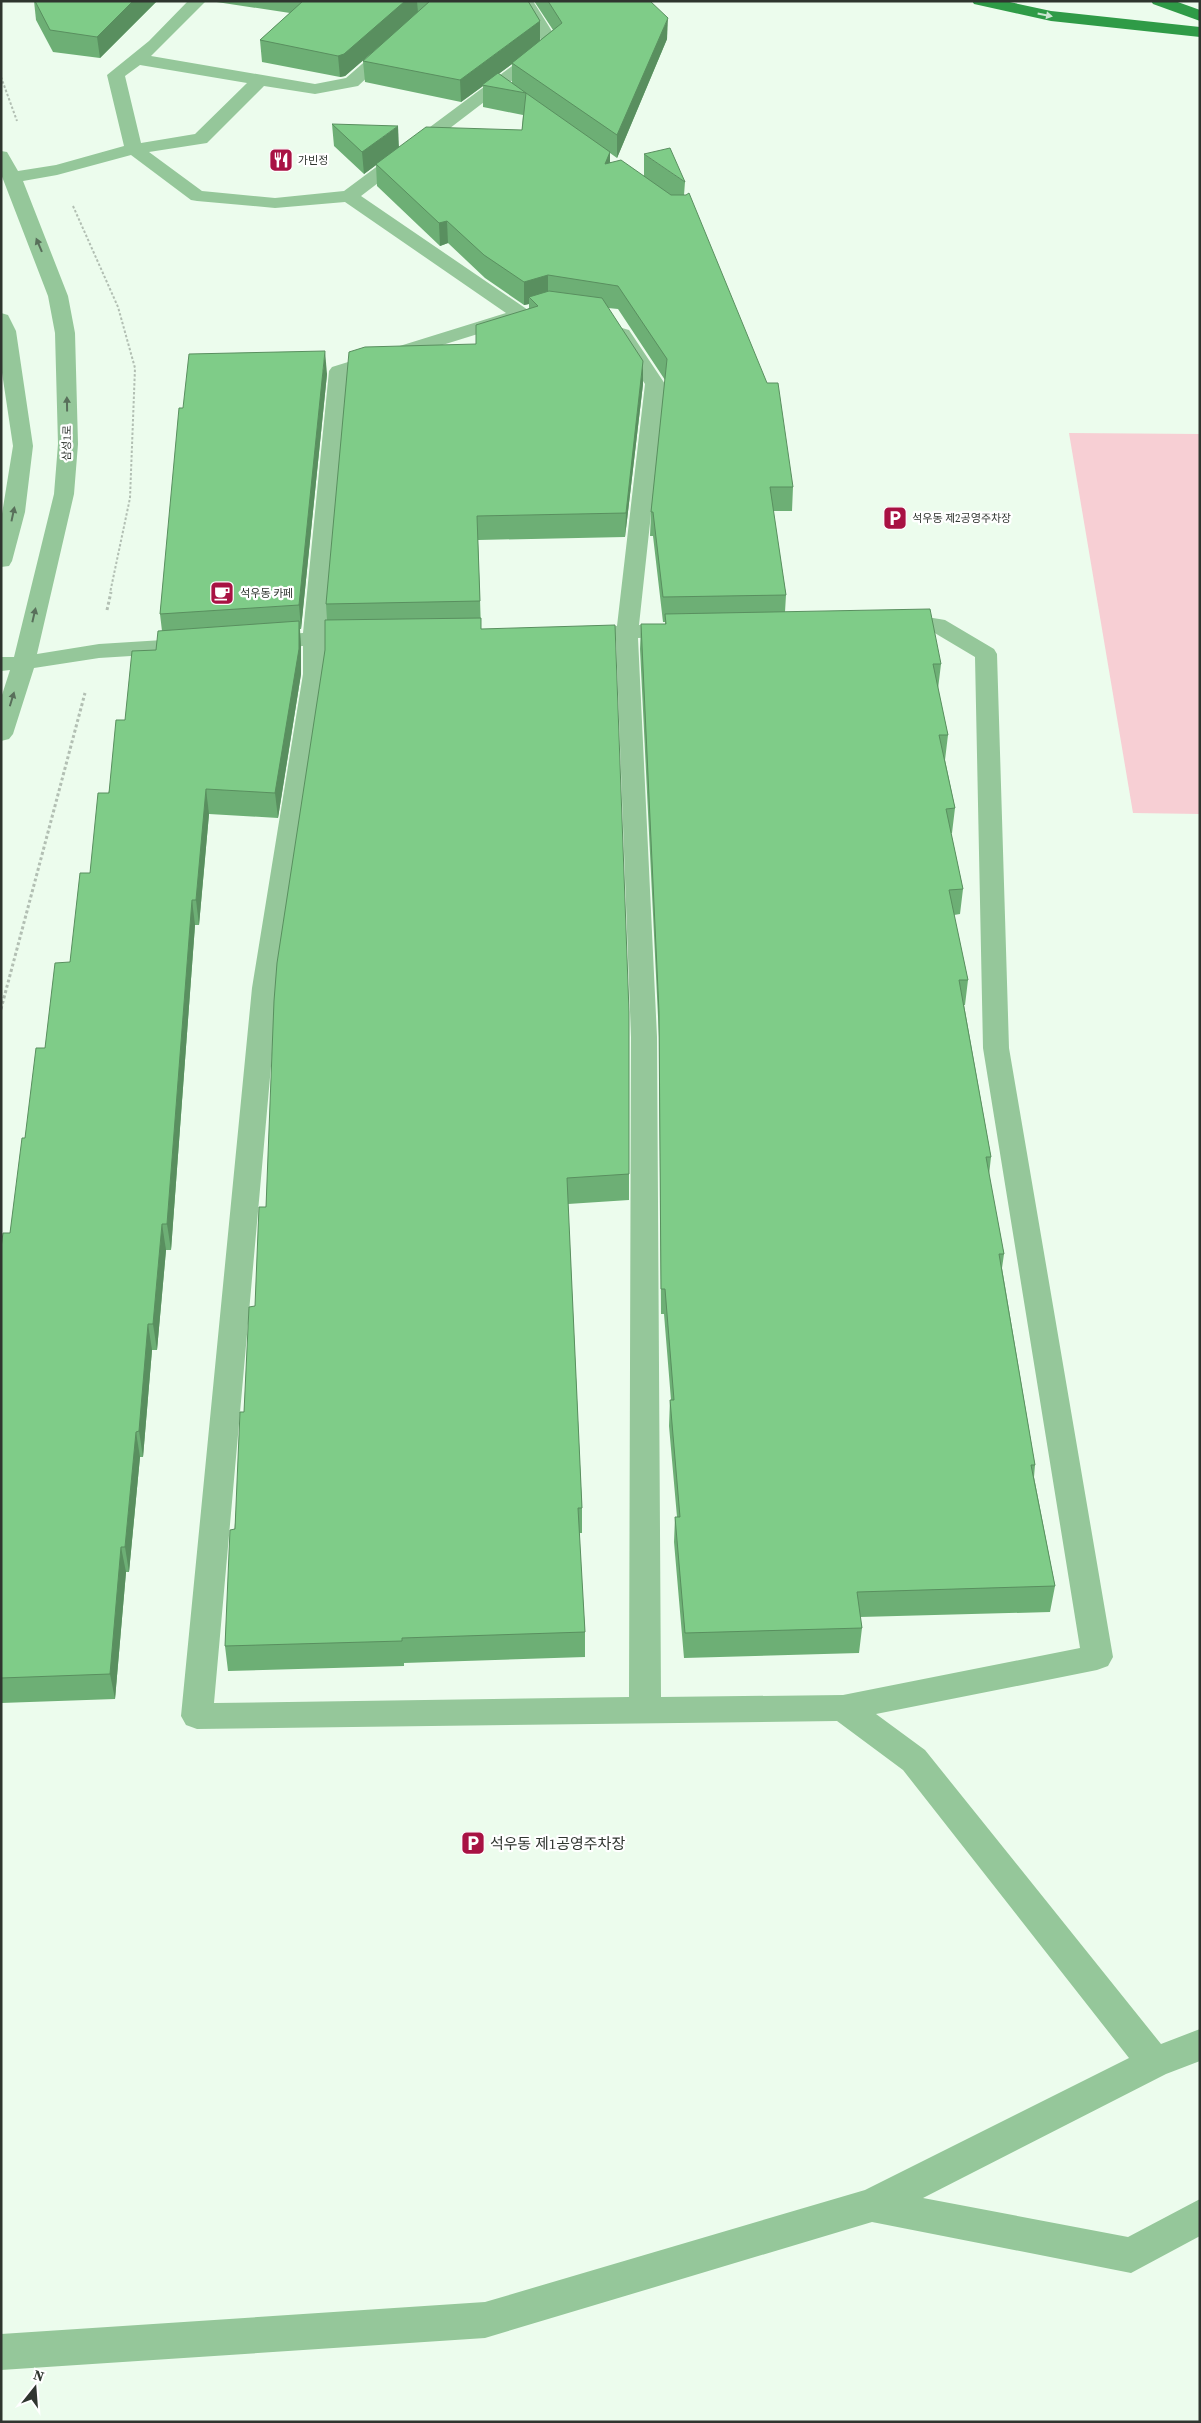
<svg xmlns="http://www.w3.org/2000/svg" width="1201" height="2423" viewBox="0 0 1201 2423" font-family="'Source Serif 4','Noto Sans KR',serif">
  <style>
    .green { fill: #f7cfd4 }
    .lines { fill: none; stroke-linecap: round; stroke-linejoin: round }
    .path-far1 { stroke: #b2bfb3; stroke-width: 2; stroke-dasharray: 2.5 2; stroke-linecap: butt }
    .path { stroke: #b2bfb3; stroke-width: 3; stroke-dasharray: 3 2.5; stroke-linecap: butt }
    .minor { fill: #95c79a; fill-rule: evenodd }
    .major { fill: #2f9b47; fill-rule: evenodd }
    .wall { fill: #6daf75; fill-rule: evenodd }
    .shaded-wall { fill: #598f5f }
    .building { fill: #7fcc88; stroke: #598f5f }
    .oneway { fill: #cbe6d1 }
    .oneway2 { fill: #586f5a }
    .labels { text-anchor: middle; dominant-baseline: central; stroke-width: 4.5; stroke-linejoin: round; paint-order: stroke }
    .far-poi-label { font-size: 11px; fill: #2f352f; stroke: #fff; text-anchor: start }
    .far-street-label { font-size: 11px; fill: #2f352f; stroke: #fff }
    .near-poi-label { font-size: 15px; fill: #2f352f; stroke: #fff; text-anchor: start }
  </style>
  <rect width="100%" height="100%" fill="#ecfced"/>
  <path class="green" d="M1069 433 1200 434V814L1133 813Z"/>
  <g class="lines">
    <g class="path-far1">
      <path d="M1 77 17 121"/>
      <path d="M73 206 118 307 135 368 130 498 110 593"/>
    </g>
    <g class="path">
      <path d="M107 610 111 592"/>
      <path d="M1 1009 85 693"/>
    </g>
    <g class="minor">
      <path d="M188 1H206L151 56 315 84 346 78 386 43H398L400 47 358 86 315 94 264 86 207 143 149 152 202 191 275 198 344 191 543 43 517 1H533L560 44 361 196 528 310 531 314 528 318 520 321 349 374 326 632 362 630 370 632 373 637 370 642 325 645V674L278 988 214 1703 629 1697 631 1037 616 639 578 640 570 638 567 633 570 628 617 626 645 384 612 334 615 330 622 328 629 330 665 384 639 625 677 624 685 626 688 631 685 636 638 638 657 1037 661 1697 843 1695 1080 1648 983 1048 975 657 933 632 895 633 887 631 884 626 887 621C904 617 928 616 945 620L994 649 997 654 1009 1048 1113 1657 1108 1666 1097 1670 876 1714 925 1750 1161 2044 1200 2029V2061L1166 2074 923 2198 1128 2237 1200 2199V2236L1131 2273 872 2222 485 2338 1 2370V2334L485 2302 865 2190 1129 2058 903 1770 837 1721 197 1729 186 1725 181 1716 252 988 303 674V646L263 648 255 646 252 641 255 636 303 633 329 371 332 367 506 313 345 202 275 208 197 201 191 200 131 155 57 175 23 181 68 296 75 333 78 444 74 494 37 654 99 644 195 638 203 640 206 645 203 650 195 652 99 658 34 668 13 734 9 739 1 741V698L10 670 1 671V657H14L54 494 58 444 55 333 48 296 1 174V151L7 152 18 171 56 165 124 146 107 75 149 41ZM140 65 247 83 195 134 141 143 125 76Z"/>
      <path d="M1 313 8 315 16 331 33 446 25 512 12 561 9 566 1 567V520L13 446 1 366Z"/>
    </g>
    <g class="major">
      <path d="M972 1H1005L1051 11 1200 27V37L1051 21 974 4Z"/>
      <path d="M1151 1H1175L1200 10V21L1153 4Z"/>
    </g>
  </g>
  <g class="wall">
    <path d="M34 1H157L100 58 53 52 36 20Z"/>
    <path d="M210 1H528L540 21V40L553 30 534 1H650L667 39 617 158 610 153V162L644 176V154L685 182 684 195 793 487 792 511H773L786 595 785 612 941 664 938 689 948 735 945 760 955 808 952 833H951L963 889 960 914 954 915 968 980 965 1005H964L991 1157 989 1175 1004 1254 1002 1268 1035 1465 1034 1477 1055 1586 1050 1612 860 1617 862 1628 859 1653 684 1658 674 1542 675 1517H677L669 1426 670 1400H671L664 1314H661L659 1037 640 649 641 624H665V622H663L653 536H650L651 512 665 380 618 309 608 308 643 384 625 537 478 540 481 629 629 1012V1200L568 1204 582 1508V1533H579L585 1632V1657L404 1663V1666L228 1671 225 1646 244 1412 325 650 327 620 326 604 476 344 529 308V304L524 305 485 278 448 243 440 246 377 186 376 165 364 174 334 146 332 124 399 147 522 130 523 115 483 107V86L461 102 365 82 363 61 384 42 345 76 340 77 262 62 260 40 290 13ZM512 64V84L498 74Z"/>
    <path d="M327 374 301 629H300L301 646V674L278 818 209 814 199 925H195L171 1250H166L157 1350H152L143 1457H140L129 1572H126L115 1699 1 1703V1248L10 1233 25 1138 45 1048 70 962 125 720 156 650 162 631 160 614 183 408Z"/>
  </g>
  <g class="shaded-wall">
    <path d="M133 1H157L100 58 97 37Z"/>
    <path d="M405 1H417L418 13 345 76 340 77 338 56Z"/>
    <path d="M668 18 667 39 617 158V135Z"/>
    <path d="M540 21V43L484 85H482L483 86 461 102 460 80Z"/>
    <path d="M398 126 399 148 364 174 362 152Z"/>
    <path d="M610 152V174L605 164Z"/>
    <path d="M447 221 448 243 440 246 439 223Z"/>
    <path d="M548 275V298L529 297V304L524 305V282Z"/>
    <path d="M325 351 327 374 301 629 299 605Z"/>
    <path d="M643 361V384L625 537 626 513Z"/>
    <path d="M299 621 301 646V674L278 818 275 793Z"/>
    <path d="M206 789 209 814 199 925 196 900Z"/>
    <path d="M192 900 195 925 171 1250 167 1224Z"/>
    <path d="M162 1224 166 1250 157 1350 153 1324Z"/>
    <path d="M148 1324 152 1350 143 1457 139 1431Z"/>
    <path d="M136 1432 140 1457 129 1572 125 1547Z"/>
    <path d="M121 1547 126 1572 115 1699 110 1674Z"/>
  </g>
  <g class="building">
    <path d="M35 1H133L97 37 50 30Z"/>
    <path d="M303 1H405L344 54 338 56 260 40Z"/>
    <path d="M430 1H528L540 21 460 80 363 61Z"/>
    <path d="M548 1H650L668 18 617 135 512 63 562 23Z"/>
    <path d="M498 73 526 93 482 85Z"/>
    <path d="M526 93 610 152 605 164 621 160 671 195H686L689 193 767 383H778L793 487H770L786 595 663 597 653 512H651L667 359 618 286 548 275 524 282 484 255 447 221 439 223 376 164 426 127 522 130Z"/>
    <path d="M332 124 398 126 362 152Z"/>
    <path d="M670 148 685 182 644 154Z"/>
    <path d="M549 291 602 298 643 361 626 513 477 516 480 601 326 604 349 352 365 347 476 344V325L538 306 529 297Z"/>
    <path d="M325 351 299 605 160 614 179 408H183L189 354Z"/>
    <path d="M930 609 941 664H933L948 735H939L955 808 946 809 963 889 949 890 968 980H959L991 1157H986L1004 1254H999L1035 1465H1031L1055 1586 857 1592 862 1628 685 1633 675 1517H680L670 1400H674L665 1289H661L659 1012 641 624H666L665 614Z"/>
    <path d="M481 618V629L615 625 629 1012V1174L567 1178 582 1508H578L585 1632 402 1638V1641L225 1646 230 1530 235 1529 240 1412H244L249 1307 255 1306 259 1207H266L274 1001 277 963 325 650V620Z"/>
    <path d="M299 621V649L275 793 206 789 196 900H192L167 1224H162L153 1324H148L139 1431 136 1432 125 1547H121L110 1674 1 1678V1248L3 1233H10L22 1138H25L36 1048H45L55 963 70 962 80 873H90L98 793H109L116 720H125L132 651 156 650 158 631Z"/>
  </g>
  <defs><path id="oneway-solid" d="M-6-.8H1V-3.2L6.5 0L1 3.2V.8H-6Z" transform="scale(1.25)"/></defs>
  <use class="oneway" href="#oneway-solid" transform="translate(1045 15) rotate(11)"/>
  <g class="oneway2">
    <use href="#oneway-solid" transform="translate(39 245) rotate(-113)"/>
    <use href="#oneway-solid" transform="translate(67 404) rotate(-91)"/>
    <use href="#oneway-solid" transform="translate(13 514) rotate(-78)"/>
    <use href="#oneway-solid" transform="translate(34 615) rotate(-77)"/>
    <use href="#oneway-solid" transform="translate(12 699) rotate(-73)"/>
  </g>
  <defs>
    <g id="restaurant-square" transform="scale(1.25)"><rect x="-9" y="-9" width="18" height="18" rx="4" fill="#a81243" stroke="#fff"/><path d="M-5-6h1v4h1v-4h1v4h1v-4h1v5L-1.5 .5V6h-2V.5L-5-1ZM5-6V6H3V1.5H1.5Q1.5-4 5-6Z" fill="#fff"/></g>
    <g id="parking-square" transform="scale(1.25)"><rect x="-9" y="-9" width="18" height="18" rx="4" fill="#a81243" stroke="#fff"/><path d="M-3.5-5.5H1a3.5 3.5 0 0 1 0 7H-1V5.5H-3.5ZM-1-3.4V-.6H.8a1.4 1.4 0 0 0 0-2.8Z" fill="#fff"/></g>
    <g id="cafe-square" transform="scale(1.25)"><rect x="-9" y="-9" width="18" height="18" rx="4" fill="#a81243" stroke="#fff"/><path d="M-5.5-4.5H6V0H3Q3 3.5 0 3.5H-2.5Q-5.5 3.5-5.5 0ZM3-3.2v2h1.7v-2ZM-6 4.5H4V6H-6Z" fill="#fff"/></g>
  </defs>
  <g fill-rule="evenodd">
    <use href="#restaurant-square" x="281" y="160"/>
    <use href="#parking-square" x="895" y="518"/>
    <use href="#cafe-square" x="222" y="593"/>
    <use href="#parking-square" x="473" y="1843"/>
  </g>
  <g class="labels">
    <g class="far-poi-label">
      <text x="298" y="160">가빈정</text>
      <text x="912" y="518">석우동 제2공영주차장</text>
      <text x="240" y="593">석우동 카페</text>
    </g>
    <g class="far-street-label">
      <text transform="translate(67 443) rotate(-89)">삼성1로</text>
    </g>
    <g class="near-poi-label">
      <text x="490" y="1843">석우동 제1공영주차장</text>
    </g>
  </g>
  <rect width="1201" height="2423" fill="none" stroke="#2f352f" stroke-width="5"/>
  <g transform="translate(35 2388) rotate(17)" stroke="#ffffff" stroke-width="4" paint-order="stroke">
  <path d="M0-4L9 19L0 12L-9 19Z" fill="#2f352f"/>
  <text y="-8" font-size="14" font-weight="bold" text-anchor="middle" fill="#2f352f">N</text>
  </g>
</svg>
